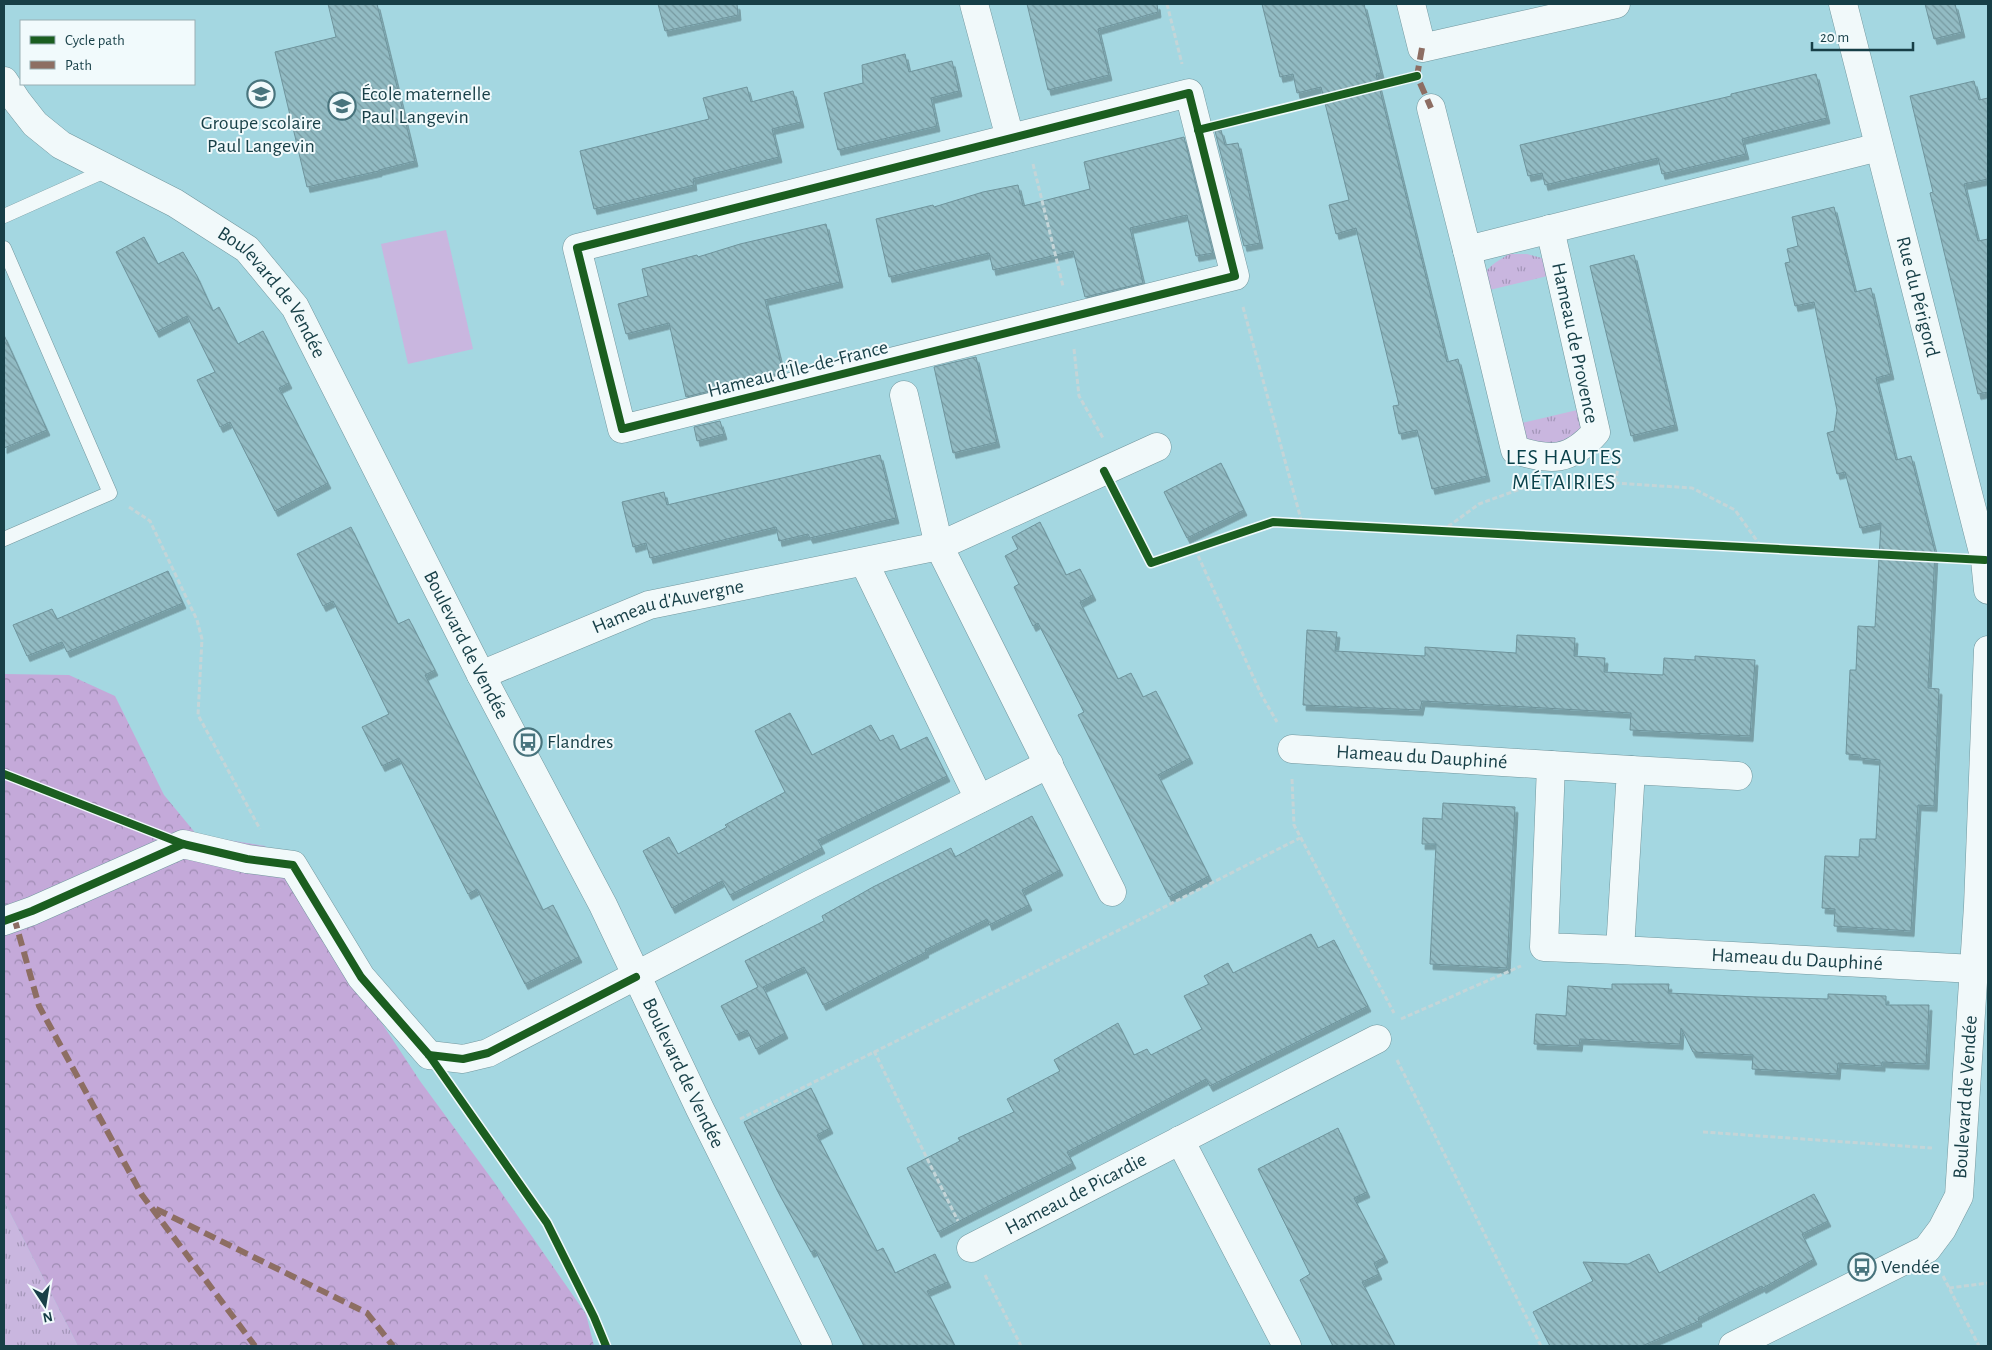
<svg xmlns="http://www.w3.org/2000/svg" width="1992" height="1350" viewBox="0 0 1992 1350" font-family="'Alegreya Sans',sans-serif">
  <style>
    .grass { fill: url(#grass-tufts) }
    .forest { fill: url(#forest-crowns) }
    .park { fill: #c9b6df }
    .building { fill: url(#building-back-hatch); stroke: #6f949c; filter: url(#shadow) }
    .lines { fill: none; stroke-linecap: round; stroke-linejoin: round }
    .service-casing { stroke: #72979e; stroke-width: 15 }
    .minor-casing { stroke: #72979e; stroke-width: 29 }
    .path { stroke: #c4d5d8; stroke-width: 3; stroke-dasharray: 5 2.5; stroke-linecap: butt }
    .service { stroke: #f1f9fa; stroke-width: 14 }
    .minor { stroke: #f1f9fa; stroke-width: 28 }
    .quiet { stroke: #8d6e63; stroke-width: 6; stroke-dasharray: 12 6; stroke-linecap: butt }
    .cycleway-casing { stroke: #f1fafc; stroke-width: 11 }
    .cycleway { stroke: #1b5e20; stroke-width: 8 }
    .labels { text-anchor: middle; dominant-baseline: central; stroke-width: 4; stroke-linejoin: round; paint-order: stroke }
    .poi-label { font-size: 20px; fill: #173f47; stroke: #f1fafc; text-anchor: start }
    .street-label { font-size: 20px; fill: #173f47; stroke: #f1fafc }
    .quarter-label { font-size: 22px; letter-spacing: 1px; fill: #0a414a; stroke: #f1fafc }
  </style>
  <defs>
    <pattern id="grass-tufts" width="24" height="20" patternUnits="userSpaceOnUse" patternTransform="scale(1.25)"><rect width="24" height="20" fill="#c9b6df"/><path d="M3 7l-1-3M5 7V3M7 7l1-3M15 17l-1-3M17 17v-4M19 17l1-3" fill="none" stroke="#a295b7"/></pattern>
    <pattern id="forest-crowns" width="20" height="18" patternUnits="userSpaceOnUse" patternTransform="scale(1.25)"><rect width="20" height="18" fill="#c4a9d9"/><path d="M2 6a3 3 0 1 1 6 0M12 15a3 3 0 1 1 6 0" fill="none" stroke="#9e8bb2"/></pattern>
    <pattern id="building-back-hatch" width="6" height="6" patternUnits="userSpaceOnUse" patternTransform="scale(1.25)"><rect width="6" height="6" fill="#92bbc3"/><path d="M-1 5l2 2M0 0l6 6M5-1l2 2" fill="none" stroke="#7699a0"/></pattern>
    <filter id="shadow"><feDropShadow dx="3" dy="5.5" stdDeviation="0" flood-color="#0004"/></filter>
  </defs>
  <rect width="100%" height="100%" fill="#a4d7e1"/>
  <g class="grass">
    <path d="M1509 254H1527L1549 260 1560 273 1477 293C1482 270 1491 265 1509 254Z"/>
    <path d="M1590 407 1582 430 1557 446 1530 444 1509 426Z"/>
    <path d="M4 1201 78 1346H4Z"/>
  </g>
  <path class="forest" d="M4 674 69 675 115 696 164 795 197 835 265 846 420 1081 494 1182 586 1314 594 1346H78L4 1201Z"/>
  <path class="park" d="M446 230 473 349 408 364 381 244Z"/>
  <g class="building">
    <path d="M328 4H377L415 161 379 170V171L307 187 275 52 336 37Z"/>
    <path d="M658 4H737L738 15 665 31Z"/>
    <path d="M1027 4H1157L1158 12 1098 29 1109 75 1048 90Z"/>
    <path d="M1262 4H1364L1381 73 1376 74 1447 362 1458 359 1487 476 1432 489 1417 430 1399 434 1393 406 1399 405 1356 228 1336 234 1329 205 1349 200 1321 87 1297 93 1293 74 1280 77Z"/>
    <path d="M1925 4H1955L1962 32 1934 39Z"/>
    <path d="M905 54 909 72 952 61 959 91 931 98 937 126 838 150 824 93 863 83 862 65Z"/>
    <path d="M1816 74 1827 118 1742 139 1746 154 1662 174 1658 158 1545 185 1542 173 1528 176 1520 145 1731 96V94Z"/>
    <path d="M1974 81 1979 100 1988 98V179L1964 184 1978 241 1988 239V392L1978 394 1930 193 1933 192 1910 96Z"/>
    <path d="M747 87 751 102 793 91 801 122 772 129 779 157 693 179 694 185 594 209 580 151 709 119 703 98Z"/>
    <path d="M1221 130 1225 145 1238 143 1260 243 1244 246 1215 131Z"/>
    <path d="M1184 137 1213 253 1196 256 1187 215 1130 228 1143 283 1085 297 1073 251 993 270 989 253 889 277 876 219 933 205 934 207 983 192 1018 185 1023 206 1090 189 1084 162Z"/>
    <path d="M1834 207 1855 292 1871 288 1891 374 1876 378 1896 460 1911 456 1935 552 1928 688 1939 689 1934 806 1918 805 1911 931 1834 926 1835 909 1822 908 1825 856 1859 857 1860 839H1876L1880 760 1860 758V755L1846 754 1850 670H1856L1858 626 1875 627 1881 523 1860 528 1845 472 1837 474 1827 433 1834 431 1837 410 1814 302 1795 306 1785 263 1790 262 1787 249 1798 246 1792 217Z"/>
    <path d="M826 224 840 282 765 300 783 372 686 397 669 323 626 334 618 304 648 296 642 269 697 255 698 257 740 244Z"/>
    <path d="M144 237 158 264 183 252 197 276 213 311 219 307 238 344 263 331 289 383 279 388 328 483 275 511 230 422 220 427 197 380 215 372 187 316 156 332 116 252Z"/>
    <path d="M1634 255 1675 425 1631 436 1590 266Z"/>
    <path d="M4 335 47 430 4 448Z"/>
    <path d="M976 357 997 442 953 453 934 367Z"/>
    <path d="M720 421 724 434 697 441 694 427Z"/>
    <path d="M880 455 896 518 810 538 808 534 779 541 776 527 650 558 646 543 633 547 622 502 664 492 667 505Z"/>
    <path d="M1221 463 1244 510 1187 538 1164 492Z"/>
    <path d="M1040 522 1066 575 1080 569 1093 595 1080 602 1118 679 1131 673 1143 697 1156 691 1190 758 1158 775 1209 876 1169 897 1078 715 1084 712 1038 623 1033 626 1014 587 1019 584 1005 556 1018 549 1012 537Z"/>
    <path d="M351 527 398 624 409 619 435 670 425 675 543 910 553 905 579 957 525 984 477 889 468 894 399 758 382 766 362 727 389 714 333 601 323 606 297 554Z"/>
    <path d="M168 571 183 603 67 652 62 642 27 656 13 625 52 609 57 619Z"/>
    <path d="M1307 630 1337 632 1335 651 1425 656V647L1516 653 1517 635 1575 638 1574 656 1605 658 1604 672 1663 675 1664 658 1695 660V656L1755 660 1750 736 1630 730 1631 713 1422 701 1420 710 1303 705Z"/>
    <path d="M790 713 812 755 871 725 880 741 893 735 900 750 927 737 947 776 818 840 822 848 730 895 722 881 672 908 643 851 669 837 678 854 727 827 725 825 785 792 755 731Z"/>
    <path d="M1443 803 1515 807 1507 968 1430 964 1436 844H1422L1423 818 1442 819Z"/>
    <path d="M1032 816 1060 870 1022 890 1029 905 989 925 987 919 925 950 926 952 823 1005 804 967 763 987 785 1033 756 1049 747 1030 736 1035 721 1006 758 987 745 961 824 921 822 916 873 887 951 848 955 857Z"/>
    <path d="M1311 934 1318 948 1334 940 1368 1006 1210 1086 1206 1079 1067 1152 1073 1163 938 1232 907 1168 960 1141 958 1138 1014 1112 1007 1099 1060 1071 1054 1060 1118 1023 1134 1055 1147 1049 1151 1055 1202 1029 1184 996 1209 984 1204 976 1228 963 1233 973Z"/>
    <path d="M1612 984H1669L1668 993 1757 997 1828 999V994L1886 996V1005H1929L1926 1064 1882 1062V1066L1838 1063 1837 1074 1752 1069 1753 1055 1693 1052 1681 1028 1680 1044 1580 1039 1579 1046 1534 1044 1536 1014 1566 1016 1568 986 1612 989Z"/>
    <path d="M811 1088 830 1128 817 1135 877 1251 883 1248 895 1273 935 1254 948 1282 927 1291 955 1346H864L815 1250 811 1252 777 1190 744 1122Z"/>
    <path d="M1338 1128 1367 1192 1354 1198 1385 1257 1374 1263 1379 1274 1362 1282 1395 1346H1333L1300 1280 1310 1274 1258 1169Z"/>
    <path d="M1814 1194 1828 1221 1802 1234 1814 1259 1763 1288 1762 1286 1698 1318 1699 1321 1642 1346H1550L1533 1312 1593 1281 1583 1262 1628 1264 1649 1254 1659 1273Z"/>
  </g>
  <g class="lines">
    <g class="service-casing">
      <g id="service">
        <path d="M4 216 107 170"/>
        <path d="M4 248 110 493 4 539"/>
      </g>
    </g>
    <g class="minor-casing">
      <g id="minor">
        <path d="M974 4 1010 138"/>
        <path d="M1411 4 1422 48 1616 4"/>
        <path id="s1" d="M1843 4 1985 560 1988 590"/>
        <path id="s2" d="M4 81 17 101 35 124 61 145 175 203 247 249 295 307 481 675 603 905 700 1109 818 1346"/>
        <path d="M1189 93 1235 276 622 429 577 248Z"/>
        <path d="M1431 108 1467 250 1879 147"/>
        <path d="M1467 250 1515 450C1550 461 1570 462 1596 432L1550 229"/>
        <path d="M904 395 939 546 1112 892"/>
        <path d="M864 562 979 799"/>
        <path id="s3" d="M481 675 649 605 939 546 1157 447"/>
        <path id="s4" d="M1292 749 1551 765"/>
        <path d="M1631 770 1738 776"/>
        <path d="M4 921 32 911 183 844 247 859 293 865 361 977 429 1055 463 1059 488 1053 809 885 1049 764"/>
        <path id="s5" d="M1620 950 1544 947 1551 765 1631 770 1620 950 1974 969"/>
        <path d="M1180 1140 1287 1346"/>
        <path id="s6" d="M971 1248 1377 1039"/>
        <path id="s7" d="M1733 1346 1927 1249 1942 1229 1959 1196 1978 906 1988 650"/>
      </g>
    </g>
    <g class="path">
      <path d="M1167 4 1182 64"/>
      <path d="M1033 164 1063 286"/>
      <path d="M1243 307 1302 523"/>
      <path d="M1074 349 1079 396 1103 438"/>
      <path d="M1615 483 1619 463 1616 455"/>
      <path d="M1577 485 1615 483 1692 488 1735 510 1762 548"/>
      <path d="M129 507 150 521 197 620 202 639 198 715 260 829"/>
      <path d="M1442 531 1479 504 1523 488 1528 487"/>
      <path d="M1195 549 1262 696 1277 722"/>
      <path d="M1292 779 1294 825 1394 1013"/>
      <path d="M1401 1019 1521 966"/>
      <path d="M874 1051 958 1221"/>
      <path d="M1397 1060 1541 1346"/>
      <path d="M740 1119 1127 926 1300 838"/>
      <path d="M1703 1132 1932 1148"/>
      <path d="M985 1275 1021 1346"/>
      <path d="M1943 1276 1979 1346"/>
      <path d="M1949 1288 1988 1283"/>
    </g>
    <use href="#service" class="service"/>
    <use href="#minor" class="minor"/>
    <g class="quiet">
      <path d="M1422 48 1417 76 1431 108"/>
      <path d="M14 917 39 1006 142 1195 255 1346"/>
      <path d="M156 1209 367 1313 393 1346"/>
    </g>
    <g class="cycleway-casing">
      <g id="cycleway">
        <path d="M1189 93 1235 276 622 429 577 248Z"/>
        <path d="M1198 130 1417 76"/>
        <path d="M1104 471 1151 563 1273 522 1985 560"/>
        <path d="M4 774 183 844 247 859 293 865 361 977 429 1055 547 1223 594 1317 606 1346"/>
        <path d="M4 921 32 911 183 844"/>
        <path d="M429 1055 463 1059 488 1053 636 977"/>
      </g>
    </g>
    <use href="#cycleway" class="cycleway"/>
  </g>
  <defs>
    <g id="school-ring" transform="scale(1.4375)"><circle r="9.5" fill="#f1fafc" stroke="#48747d" stroke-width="1.5"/><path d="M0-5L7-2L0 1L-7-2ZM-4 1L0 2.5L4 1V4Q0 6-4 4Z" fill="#48747d"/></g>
    <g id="bus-ring" transform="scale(1.4375)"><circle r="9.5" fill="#f1fafc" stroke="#48747d" stroke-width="1.5"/><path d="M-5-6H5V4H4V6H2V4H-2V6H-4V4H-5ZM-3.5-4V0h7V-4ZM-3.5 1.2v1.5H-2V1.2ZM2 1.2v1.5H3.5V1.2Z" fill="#48747d"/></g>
  </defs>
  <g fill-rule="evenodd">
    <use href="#school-ring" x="261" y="94"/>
    <use href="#school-ring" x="342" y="106"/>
    <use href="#bus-ring" x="528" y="742"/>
    <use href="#bus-ring" x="1862" y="1267"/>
  </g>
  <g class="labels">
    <g class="poi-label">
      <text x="361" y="94">École maternelle<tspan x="361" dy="23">Paul Langevin</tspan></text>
      <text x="261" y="123" text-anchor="middle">Groupe scolaire<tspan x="261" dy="23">Paul Langevin</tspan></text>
      <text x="547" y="742">Flandres</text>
      <text x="1881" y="1267">Vendée</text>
    </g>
    <g class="street-label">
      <text stroke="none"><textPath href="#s2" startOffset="349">Boulevard de Vendée</textPath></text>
      <text stroke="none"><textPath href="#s1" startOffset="302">Rue du Périgord</textPath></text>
      <text transform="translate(1575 343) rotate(78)">Hameau de Provence</text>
      <text transform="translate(798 369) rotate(-14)">Hameau d'Île-de-France</text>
      <text stroke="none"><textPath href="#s3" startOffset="200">Hameau d'Auvergne</textPath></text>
      <text stroke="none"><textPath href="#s2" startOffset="754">Boulevard de Vendée</textPath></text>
      <text stroke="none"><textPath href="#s4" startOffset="130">Hameau du Dauphiné</textPath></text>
      <text stroke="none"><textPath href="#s5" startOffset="696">Hameau du Dauphiné</textPath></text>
      <text stroke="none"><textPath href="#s2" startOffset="1234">Boulevard de Vendée</textPath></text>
      <text stroke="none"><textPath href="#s7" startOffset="378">Boulevard de Vendée</textPath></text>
      <text stroke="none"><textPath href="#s6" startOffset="118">Hameau de Picardie</textPath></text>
    </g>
    <g class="quarter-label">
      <text x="1564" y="457">LES HAUTES<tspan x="1564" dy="25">MÉTAIRIES</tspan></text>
    </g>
  </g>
  <rect width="1992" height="1350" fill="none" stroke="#173f47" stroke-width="10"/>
  <rect x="20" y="20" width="175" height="65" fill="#f1fafc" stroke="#9aafb4"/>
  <rect x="30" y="36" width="25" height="8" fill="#1b5e20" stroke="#9aafb4"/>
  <text x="65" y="45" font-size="15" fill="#173f47">Cycle path</text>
  <rect x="30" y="61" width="25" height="8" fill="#8d6e63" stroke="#9aafb4"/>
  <text x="65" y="70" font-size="15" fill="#173f47">Path</text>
  <g transform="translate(45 1305) rotate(168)" stroke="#f1fafc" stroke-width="4" paint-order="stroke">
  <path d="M0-4L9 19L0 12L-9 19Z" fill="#173f47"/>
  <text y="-8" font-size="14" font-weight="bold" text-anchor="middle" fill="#173f47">N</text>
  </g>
  <path d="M1812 42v8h101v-8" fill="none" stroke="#173f47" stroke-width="2.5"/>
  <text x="1820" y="42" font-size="15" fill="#173f47" stroke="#f1fafc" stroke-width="4" paint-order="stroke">20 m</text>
</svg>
